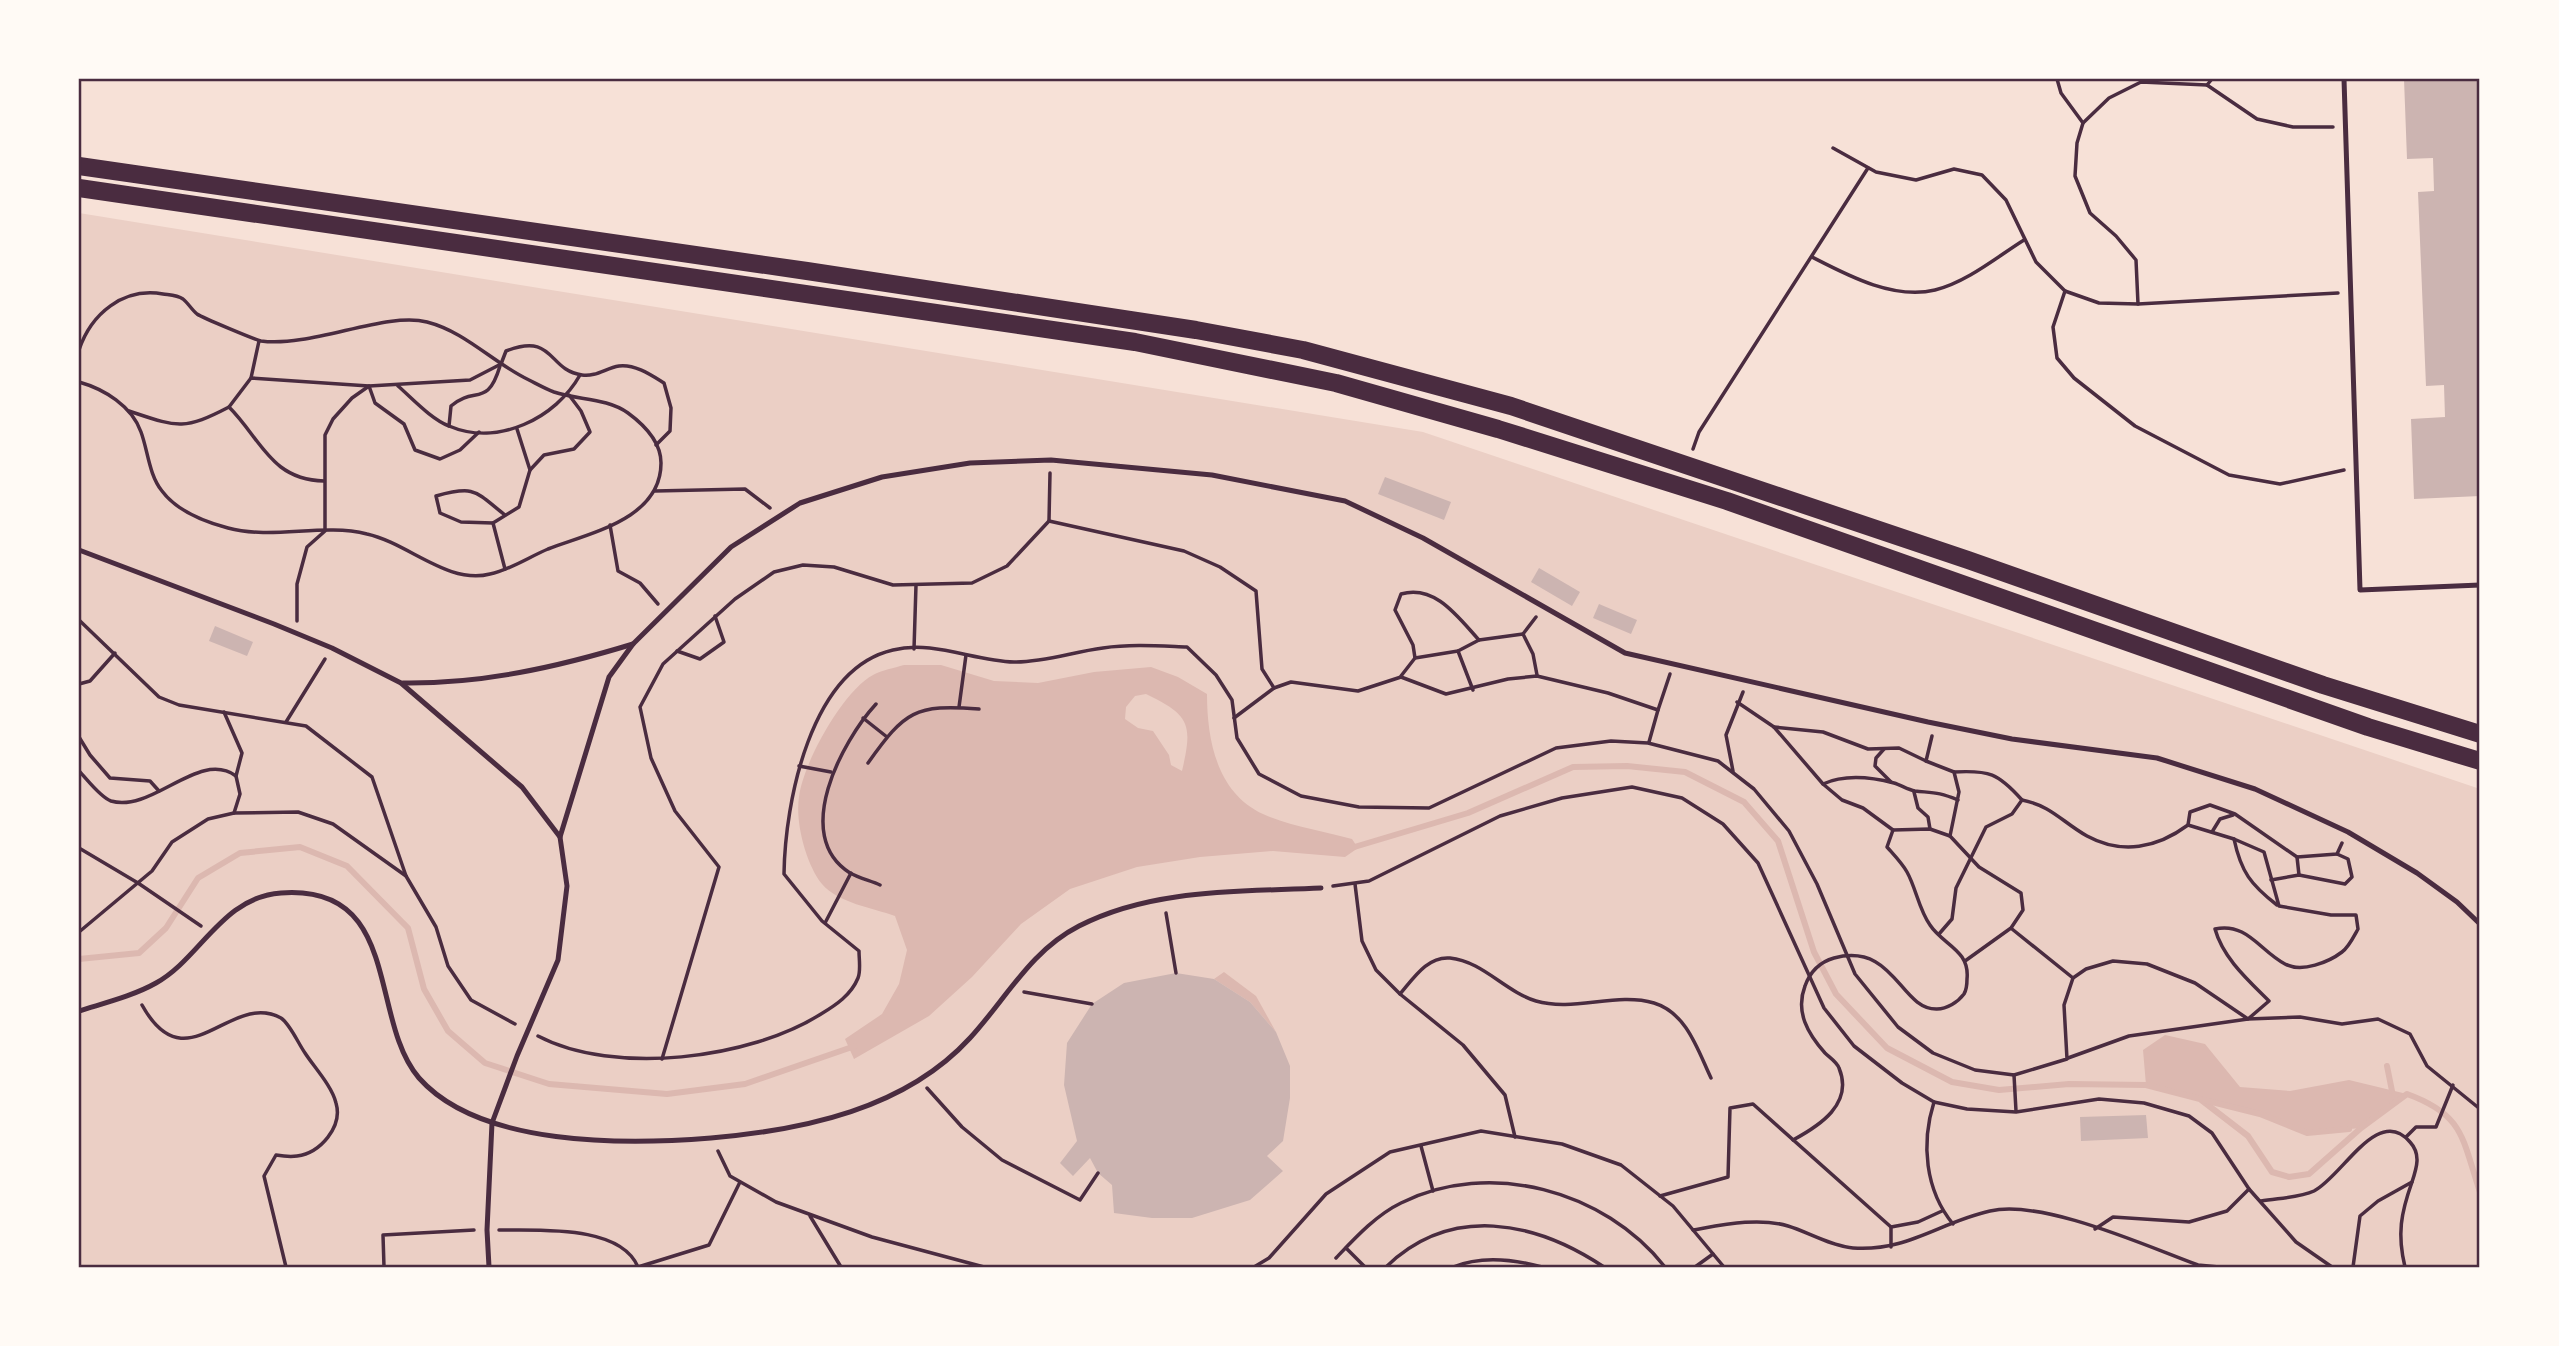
<svg xmlns="http://www.w3.org/2000/svg" width="2559" height="1346" viewBox="0 0 2559 1346" font-family="Helvetica,sans-serif">
  <style>
    .green { fill: #ebcfc5 }
    .water { fill: #dcb8b0; fill-rule: evenodd }
    .lines { fill: none; stroke-linecap: round; stroke-linejoin: round }
    .stream { stroke: #dcb8b0; stroke-width: 6 }
    .building { fill: #ccb4b1 }
    .path { stroke: #4a2c40; stroke-width: 3.5 }
    .service { stroke: #4a2c40; stroke-width: 5 }
    .primary { stroke: #4a2c40; stroke-width: 18 }
    .neatline { fill: none; stroke: #4a2c40; stroke-width: 2.5 }
  </style>
  <rect width="100%" height="100%" fill="#f7e1d7"/>
  <path class="green" d="M79 213 1423 432 2480 789V1267H79Z"/>
  <g class="water">
    <path d="M904 665H941L994 681 1038 683 1094 672 1151 667 1178 677 1207 694C1207 740 1217 793 1263 814 1290 826 1324 831 1352 839L1358 848 1345 857 1273 851 1200 857 1137 867 1070 889 1021 924 972 977 929 1016 854 1059 845 1039 882 1014 899 984 907 950 895 916C873 908 838 903 822 884 806 864 795 822 799 797 803 763 843 691 873 675 882 670 894 668 904 665ZM1146 694C1190 715 1193 724 1182 771L1171 765 1169 755 1153 731 1138 728 1125 719 1126 707 1135 696Z"/>
    <path d="M1224 972 1256 996 1276 1032 1250 1002 1214 979Z"/>
    <path d="M2165 1035 2205 1044 2240 1087 2290 1091 2349 1080 2407 1094 2361 1128 2307 1133 2260 1114 2146 1085 2143 1050Z"/>
  </g>
  <g class="lines">
    <g class="stream">
      <path d="M1351 848 1468 813 1573 767 1627 766 1685 772 1744 802 1778 841 1814 952 1836 994 1887 1048 1952 1082 1999 1090 2069 1084 2146 1085 2200 1099 2248 1136 2272 1172 2289 1177 2309 1174 2361 1128 2407 1094C2465 1115 2462 1139 2480 1192"/>
      <path d="M79 959 139 953 166 928 198 878 240 853 300 847 347 866 408 928 424 989 448 1031 485 1063 549 1084 667 1094 745 1084 855 1046"/>
      <path d="M2387 1066 2392 1091"/>
      <path d="M2204 1100 2260 1114 2307 1133 2349 1129"/>
    </g>
  </g>
  <g class="building">
    <path d="M2404 79H2480V496L2414 499 2411 419 2445 417 2444 385 2426 386 2418 192 2434 191 2433 158 2407 159Z"/>
    <path d="M1385 477 1451 502 1444 520 1378 494Z"/>
    <path d="M1539 568 1580 592 1572 606 1531 582Z"/>
    <path d="M1599 604 1637 620 1631 634 1593 618Z"/>
    <path d="M215 626 253 642 247 656 209 641Z"/>
    <path d="M1176 973 1214 979 1250 1002 1276 1032 1290 1066V1098L1283 1141 1267 1156 1283 1171 1250 1200 1192 1218H1152L1114 1213 1112 1185 1098 1173 1090 1158 1073 1176 1060 1163 1077 1141 1064 1085 1067 1043 1092 1004 1124 983Z"/>
    <path d="M2146 1115 2148 1138 2081 1141 2080 1117Z"/>
  </g>
  <g class="lines">
    <g class="path">
      <path d="M2057 79 2061 93 2083 123"/>
      <path d="M2207 85 2257 119 2293 127H2333"/>
      <path d="M1833 148 1876 172 1916 180 1954 169 1982 175 2006 200 2036 262 2065 291 2099 303 2138 304 2338 293"/>
      <path d="M1812 257C1847 275 1893 300 1935 290 1967 282 1997 257 2024 240"/>
      <path d="M2065 291 2053 327 2057 358 2074 378 2135 426 2229 475 2280 484 2344 470"/>
      <path d="M2138 304 2136 260 2116 236 2090 213 2075 176 2077 143 2083 123 2109 98 2141 82 2207 85 2212 79"/>
      <path d="M79 350C91 314 123 287 163 294 169 295 177 295 183 299 188 303 192 310 197 314 203 318 256 340 261 341 311 348 386 311 427 322 466 332 493 363 529 380 537 384 546 389 554 392 578 400 607 398 628 413 643 424 661 442 661 463 661 519 590 533 548 549 529 557 510 570 490 574 448 585 408 543 367 534 322 523 273 540 228 528 205 522 177 511 162 491 149 475 148 451 141 432 132 406 104 389 79 382"/>
      <path d="M251 378 259 341"/>
      <path d="M398 386C413 399 431 419 449 426 498 447 556 418 580 375"/>
      <path d="M129 411C177 427 183 431 229 407"/>
      <path d="M449 426 451 406C475 385 487 409 500 366"/>
      <path d="M1693 449 1699 432 1868 168"/>
      <path d="M530 470 544 455 574 449 590 432 581 411 569 395"/>
      <path d="M324 481C271 480 261 439 229 407L251 378 369 386 375 403 404 424 415 450 440 459 460 450 479 432"/>
      <path d="M655 491 745 489 770 508"/>
      <path d="M1049 521 1184 551 1220 567 1256 591 1262 669 1274 688 1234 718"/>
      <path d="M493 523 461 522 440 513 436 496C475 485 475 491 505 515"/>
      <path d="M610 525 618 571 640 583 658 604"/>
      <path d="M505 569 493 523 519 507 530 470 517 429"/>
      <path d="M1536 617 1523 634 1533 654 1537 675"/>
      <path d="M79 620 159 697 179 705 306 726 372 777 406 876"/>
      <path d="M297 621V584L307 547 325 531V435L333 419 352 398 369 386 470 380 501 364 506 351C555 332 547 370 582 375 596 377 606 368 619 366 635 364 651 375 664 383L671 408 670 431 656 445"/>
      <path d="M914 649 916 585"/>
      <path d="M677 651 700 659 724 642 715 616"/>
      <path d="M1458 651 1473 690"/>
      <path d="M1415 658 1413 645 1395 610 1401 594C1435 584 1458 617 1479 640"/>
      <path d="M1401 676 1415 658 1458 651 1479 640 1523 634"/>
      <path d="M79 684 90 681 115 653"/>
      <path d="M1274 688 1291 682 1358 691 1401 677 1446 694 1508 679 1537 676 1608 693 1658 710 1649 742"/>
      <path d="M1737 702 1774 727 1823 784 1842 800 1863 808 1893 830 1887 847C1894 855 1902 863 1907 872 1916 888 1919 910 1930 925 1943 945 1970 950 1967 979 1967 984 1967 989 1964 994 1958 1002 1947 1009 1937 1009 1900 1010 1895 942 1834 958 1820 962 1810 972 1805 986 1795 1012 1808 1034 1825 1053 1829 1057 1837 1062 1839 1068 1854 1104 1819 1126 1793 1140"/>
      <path d="M876 704C842 741 791 836 850 873 859 878 871 881 880 885"/>
      <path d="M959 707 966 655"/>
      <path d="M1658 710 1670 674"/>
      <path d="M224 712 242 753 236 776 240 794 234 813"/>
      <path d="M863 718 887 737"/>
      <path d="M286 722 325 659"/>
      <path d="M1774 727 1823 732 1868 749 1899 748 1926 761"/>
      <path d="M1932 736 1926 761 1954 772 1959 792 1950 836"/>
      <path d="M79 737 90 755 110 778 150 781 159 791"/>
      <path d="M1884 749 1876 758 1875 766 1891 782"/>
      <path d="M868 763C905 711 915 704 979 709"/>
      <path d="M799 766 831 772"/>
      <path d="M79 771C87 779 100 797 111 801 153 813 199 749 236 776"/>
      <path d="M1733 771 1726 735 1743 692"/>
      <path d="M1823 784C1845 774 1871 777 1894 783 1901 785 1908 790 1915 791 1934 793 1939 792 1958 800"/>
      <path d="M1914 792 1918 808 1928 817 1930 829"/>
      <path d="M2022 800C2052 806 2062 822 2087 836 2122 855 2157 848 2188 825L2234 839 2264 852 2279 906 2331 915H2356L2358 929C2354 936 2349 947 2342 952 2329 962 2302 973 2285 964 2260 951 2247 922 2215 929 2223 958 2248 980 2269 1001L2248 1019 2129 1036 2068 1058"/>
      <path d="M2188 825 2190 812 2210 805 2235 814 2297 857 2337 854 2342 843"/>
      <path d="M1893 830 1930 829 1950 836 1979 867 2021 893 2023 910 2011 928 1965 961"/>
      <path d="M2212 832 2220 819 2233 815"/>
      <path d="M2234 839C2241 872 2251 885 2277 905"/>
      <path d="M79 848 138 883 201 926"/>
      <path d="M2297 857 2299 875"/>
      <path d="M2271 880 2299 875 2345 884 2352 877 2348 859 2337 854"/>
      <path d="M1355 884 1362 941 1376 970 1400 994 1463 1045 1505 1095 1515 1137"/>
      <path d="M1333 886 1369 881 1500 816 1562 798 1632 787 1682 798 1723 824 1758 863 1824 1008 1854 1046 1902 1083 1934 1102 1967 1109 2016 1112 2099 1099 2144 1103 2189 1116 2212 1133 2249 1189 2296 1242 2332 1267"/>
      <path d="M1166 913 1176 973"/>
      <path d="M825 923 851 873"/>
      <path d="M2012 929 2073 978"/>
      <path d="M79 932 152 871 172 842 208 819 234 813 298 812 333 824 406 876 436 927 448 966 471 1000 515 1024"/>
      <path d="M1939 934 1952 919 1956 888 1986 827 2012 814 2022 800C1998 773 1989 770 1954 772"/>
      <path d="M1024 992 1092 1004"/>
      <path d="M1400 994C1413 979 1427 956 1450 958 1482 961 1506 992 1536 1001 1574 1012 1616 992 1654 1003 1687 1013 1698 1051 1711 1078"/>
      <path d="M142 1005C187 1086 230 990 281 1018 290 1024 298 1043 305 1053 314 1067 332 1086 336 1103 343 1127 320 1153 297 1156 290 1157 282 1156 276 1155L264 1176 286 1267"/>
      <path d="M538 1036C614 1076 750 1059 821 1014 836 1005 851 995 858 978 861 971 859 959 859 951L822 921 784 874C785 803 810 669 893 650 933 640 974 661 1014 662 1045 662 1072 652 1103 648 1131 644 1159 646 1187 647L1216 675 1232 700 1237 738 1259 774 1301 796 1359 807 1429 808 1556 748 1611 741 1648 743 1718 761 1754 789 1789 831 1817 884 1855 974 1898 1027 1933 1053 1975 1070 2014 1075 2067 1059 2064 1005 2073 978 2086 969 2113 961 2147 964 2195 983 2248 1019 2300 1017 2342 1024 2378 1019 2410 1034 2427 1066 2480 1109"/>
      <path d="M662 1059 719 867 675 811 651 758 640 707 663 664 735 599 774 572 803 565 834 567 893 585 972 583 1007 566 1049 521 1050 473"/>
      <path d="M2014 1075 2016 1111"/>
      <path d="M927 1088 962 1127 1002 1160 1080 1200 1098 1173"/>
      <path d="M1934 1102C1921 1143 1925 1190 1953 1224"/>
      <path d="M2406 1137 2416 1127H2436L2453 1085"/>
      <path d="M1421 1146 1433 1191"/>
      <path d="M718 1151 730 1176 776 1202 872 1237 984 1267"/>
      <path d="M1660 1196 1728 1177 1730 1108 1753 1104 1891 1227V1247"/>
      <path d="M2261 1201C2277 1198 2299 1198 2314 1191 2342 1177 2378 1104 2410 1142 2421 1154 2417 1167 2412 1182L2378 1201 2360 1216 2353 1267"/>
      <path d="M810 1216 841 1267"/>
      <path d="M1891 1227 1918 1222 1942 1211"/>
      <path d="M2095 1229 2113 1217 2189 1222 2227 1211 2249 1189"/>
      <path d="M499 1230C538 1231 620 1224 638 1267"/>
      <path d="M1693 1230C1722 1225 1758 1217 1788 1226 1808 1232 1831 1246 1853 1248 1907 1252 1940 1222 1990 1211 2043 1199 2146 1246 2198 1265L2219 1267"/>
      <path d="M1346 1248 1365 1267"/>
      <path d="M1336 1258C1355 1238 1376 1215 1401 1203 1490 1159 1604 1190 1665 1267"/>
      <path d="M384 1267 383 1235 474 1230"/>
      <path d="M638 1267 709 1245 740 1182"/>
      <path d="M1254 1267 1269 1258 1326 1194 1390 1152 1481 1131 1562 1144 1621 1165 1673 1206 1724 1267"/>
      <path d="M1386 1267C1451 1204 1535 1221 1604 1267"/>
      <path d="M1453 1267C1482 1255 1513 1259 1542 1267"/>
      <path d="M1695 1267 1713 1254"/>
      <path d="M2405 1267C2397 1234 2401 1213 2412 1182"/>
    </g>
    <g class="service">
      <path d="M2344 79 2360 590 2480 585"/>
      <path d="M79 550 274 624 332 648 401 683 522 787 560 837 567 886 558 960 517 1056 492 1123 487 1230 489 1267"/>
      <path d="M403 683C482 684 558 667 633 644"/>
      <path d="M560 837 609 677 633 644 731 547 800 503 882 477 970 463 1051 460 1212 475 1345 501 1423 538 1625 653 1928 722 2012 739 2157 758 2255 789 2348 832 2417 873 2457 902 2480 924"/>
      <path d="M79 1011C104 1003 133 996 156 983 200 959 222 897 281 893 403 884 368 1019 419 1078 480 1147 626 1145 711 1138 804 1130 905 1109 970 1038 1006 999 1030 951 1079 926 1153 888 1240 892 1321 888"/>
    </g>
    <g class="primary">
      <path d="M79 166 807 271 1196 330 1303 350 1511 406 1968 560 2323 685 2480 734"/>
      <path d="M79 188 1135 342 1336 383 1498 429 1727 501 2368 727 2480 761"/>
    </g>
  </g>
  <rect width="2559" height="1346" fill="none" stroke="#fffaf5" stroke-width="161"/>
  <rect x="80" y="80" width="2398" height="1186" class="neatline"/>
</svg>
